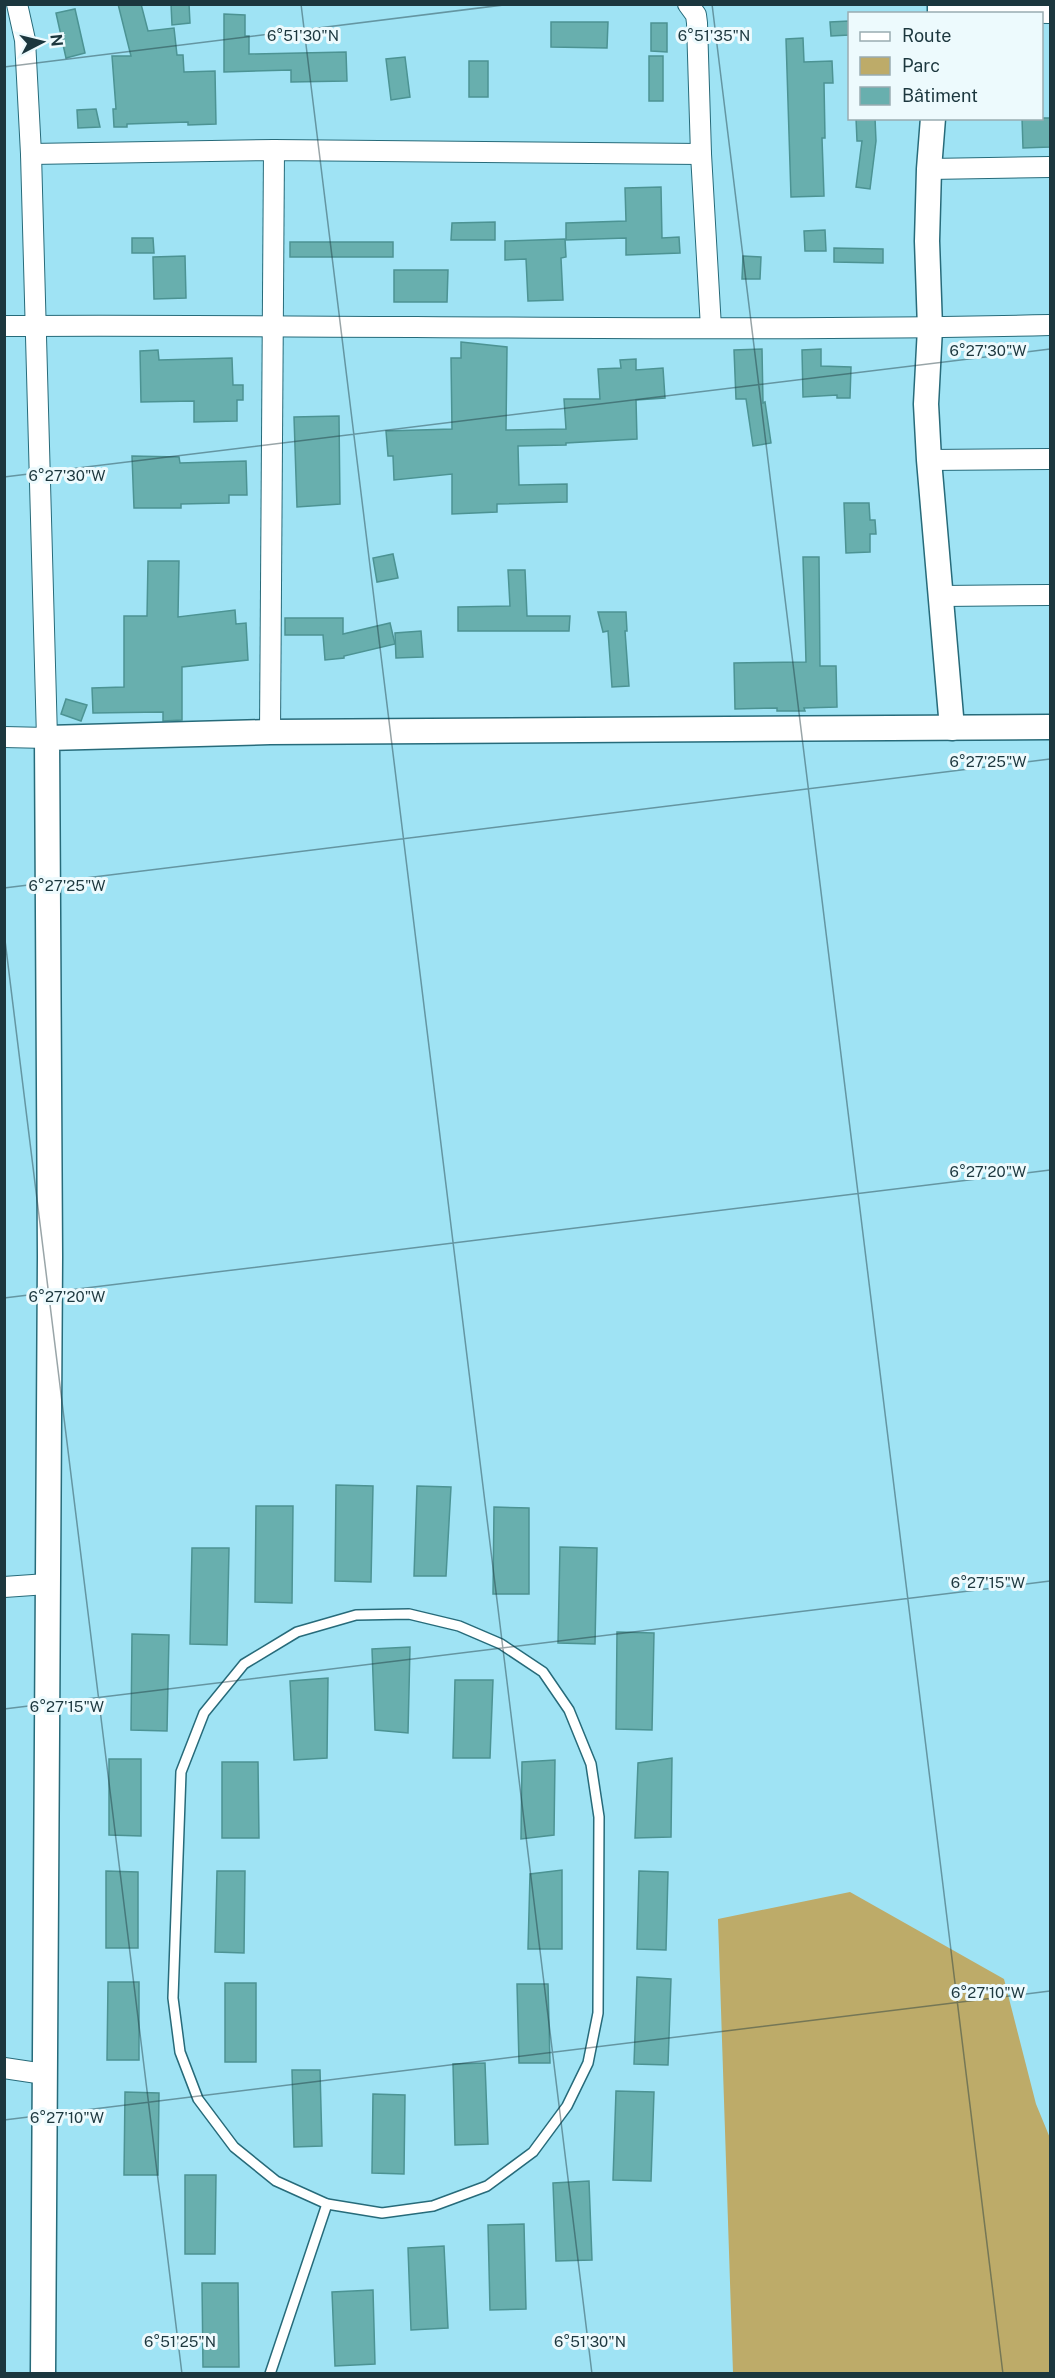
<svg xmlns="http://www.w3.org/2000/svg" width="1055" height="2378" viewBox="0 0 1055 2378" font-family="'Public Sans',sans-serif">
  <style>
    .green { fill: #bdab69 }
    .building { fill: #68afae; stroke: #4c9393; stroke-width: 1.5 }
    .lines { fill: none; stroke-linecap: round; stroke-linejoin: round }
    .service-casing { stroke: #276b7a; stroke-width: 12 }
    .minor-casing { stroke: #276b7a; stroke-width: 22 }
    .tertiary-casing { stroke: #276b7a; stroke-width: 27 }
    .service { stroke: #fff; stroke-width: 9 }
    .minor { stroke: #fff; stroke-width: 20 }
    .tertiary { stroke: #fff; stroke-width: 24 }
    .ticks { fill: none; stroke: #1c373e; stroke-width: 1.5; stroke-opacity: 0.45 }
    .ticks-label { font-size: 15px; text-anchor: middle; fill: #1c373e; stroke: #edfafd; stroke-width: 6; stroke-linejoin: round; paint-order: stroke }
  </style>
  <rect width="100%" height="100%" fill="#9fe3f4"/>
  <path class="green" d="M850 1892 1004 1979 1036 2104 1050 2138V2373H733L718 1919Z"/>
  <g class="building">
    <path d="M118 4H141L148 31 174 28 177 55H183L184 72 215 71 216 124 188 125V122L127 124V127H114L113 109H116L112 56H131Z"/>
    <path d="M171 4H189L190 23 172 25Z"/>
    <path d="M75 9 85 53 66 58 56 13Z"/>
    <path d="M224 14 245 15V36H249V54L346 52 347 81 291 82V70L224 72Z"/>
    <path d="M849 21V35L831 36 830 22Z"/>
    <path d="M551 22H608L607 48 551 47Z"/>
    <path d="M651 23H667V52L651 51Z"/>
    <path d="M803 38 804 62 832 61 833 83H824L825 138H822L824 196 791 197 786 39Z"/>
    <rect x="649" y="56" width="14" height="45"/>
    <path d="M405 57 410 97 391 100 386 59Z"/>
    <rect x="469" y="61" width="19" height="36"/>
    <path d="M96 109 100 127 78 128 77 110Z"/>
    <path d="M856 118H875L876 141 870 189 856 187 862 141H857Z"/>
    <path d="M1022 118H1050V147L1023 148Z"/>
    <path d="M661 187 662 238 679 237 680 253 626 255V238L566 240V223L626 221 625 188Z"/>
    <path d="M495 222V240H451L452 223Z"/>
    <path d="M825 230 826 251H805L804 231Z"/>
    <path d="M132 238H153L154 253H132Z"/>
    <path d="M565 239 566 257 561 258 563 300 528 301 526 259 505 260V241Z"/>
    <rect x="290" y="242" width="103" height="15"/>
    <path d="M834 248 883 249V263L834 262Z"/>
    <path d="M185 256 186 298 154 299 153 257Z"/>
    <path d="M743 256 761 257 760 279H742Z"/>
    <path d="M394 270H448L447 302H394Z"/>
    <path d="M461 342 507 347 506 430 566 429 564 399H600L598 369 621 368 620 360 636 359V370L663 368 665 398 636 400 637 439 566 443V445L518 446 519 485 567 484V502L497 504V512L452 514V474L394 480 393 456H388L386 431 452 429 451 358H461Z"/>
    <path d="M762 349 763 403 765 402 771 443 753 446 746 399H736L734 350Z"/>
    <path d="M821 349V366L851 367 850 398H837V395L803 397 802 350Z"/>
    <path d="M158 350 159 360 232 358 233 385H243V400H237V421L194 422V401L141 402 140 351Z"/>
    <path d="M339 416 340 504 297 507 294 417Z"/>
    <path d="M132 456 179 457 180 463 246 461 247 495H229V503L181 504V508H134Z"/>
    <path d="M844 503H869L870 520H875L876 534H870V552L846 553Z"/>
    <path d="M393 554 398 578 377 582 373 558Z"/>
    <path d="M803 557H819L820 666H836L837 707 804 708 805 711H777V708L735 709 734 663 806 662Z"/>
    <path d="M148 561H179L178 617 235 610 236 624 246 623 248 660 182 667V720L163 721V712L93 713 92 688 124 687V616H147Z"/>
    <path d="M508 570H525L527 616H570L569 631H458V607L510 606Z"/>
    <path d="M598 612H626L627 631H625L629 686 612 687 608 631 603 632Z"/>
    <path d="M285 618H343V634L390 623 395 644 344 656V658L325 660 323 635H285Z"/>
    <path d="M421 631 423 657 396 658 395 633Z"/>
    <path d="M66 699 87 705 81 721 61 714Z"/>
    <path d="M336 1485 373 1486 371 1582 335 1581Z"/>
    <path d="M417 1486 451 1487 446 1576H414Z"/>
    <path d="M256 1506H293L292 1603 255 1602Z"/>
    <path d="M494 1507 529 1508V1594H493Z"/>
    <path d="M560 1547 597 1548 595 1644 558 1643Z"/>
    <path d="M192 1548H229L227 1645 190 1644Z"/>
    <path d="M617 1632 654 1633 652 1730 616 1729Z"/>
    <path d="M132 1634 169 1635 167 1731 131 1730Z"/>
    <path d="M410 1647 408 1733 375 1730 372 1649Z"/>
    <path d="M328 1678 327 1758 294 1760 290 1681Z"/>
    <path d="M455 1680H493L490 1758H453Z"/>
    <path d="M672 1758 671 1837 635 1838 638 1763Z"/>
    <path d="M109 1759H141V1836L109 1835Z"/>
    <path d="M555 1760 554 1835 521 1839 522 1762Z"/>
    <path d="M222 1762H258L259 1838H222Z"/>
    <path d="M562 1870V1949H528L530 1874Z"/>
    <path d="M106 1871 138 1872V1948H106Z"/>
    <path d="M217 1871H245L244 1953 215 1952Z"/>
    <path d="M639 1871 668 1872 666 1950 637 1949Z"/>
    <path d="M637 1977 671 1979 668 2065 634 2064Z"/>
    <path d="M108 1982H139V2060H107Z"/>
    <rect x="225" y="1983" width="31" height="79"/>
    <path d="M517 1984H548L550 2063H519Z"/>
    <path d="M485 2063 488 2144 455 2145 453 2064Z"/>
    <path d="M292 2070H320L322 2146 294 2147Z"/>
    <path d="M616 2091 654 2092 651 2181 613 2180Z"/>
    <path d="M125 2092 159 2093 158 2175H124Z"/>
    <path d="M373 2094 405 2095 404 2174 372 2173Z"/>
    <path d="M185 2175H216L215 2254H185Z"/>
    <path d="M589 2181 592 2260 556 2261 553 2183Z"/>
    <path d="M524 2224 526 2309 490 2310 488 2225Z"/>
    <path d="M444 2246 448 2328 411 2330 408 2248Z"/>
    <path d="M202 2283H238L239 2367H203Z"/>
    <path d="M373 2290 375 2364 335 2366 332 2292Z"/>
  </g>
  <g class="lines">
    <g class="service-casing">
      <g id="service">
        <path d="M409 1614 459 1626 501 1644 543 1672 569 1710 591 1764 599 1817 598 2013 588 2063 567 2106 533 2152 487 2186 433 2206 382 2213 327 2204 276 2181 234 2147 198 2099 180 2052 173 1998 181 1772 204 1713 244 1664 297 1632 356 1615Z"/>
        <path d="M270 2374 327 2204"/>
      </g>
    </g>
    <g class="minor-casing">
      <g id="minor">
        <path d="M688 4 696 15 697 23 701 154 711 328"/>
        <path d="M940 11 1050 13"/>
        <path d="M31 154 274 150 701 154"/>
        <path d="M929 169 1050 167"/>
        <path d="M4 326C353 324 702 333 1050 325"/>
        <path d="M929 460 1050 459"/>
        <path d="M942 596 1050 595"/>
        <path d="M270 732 274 150"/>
        <path d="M4 737 47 738 31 154 25 40 17 4"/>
        <path d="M4 1587 47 1584"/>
        <path d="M4 2068 44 2074"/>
      </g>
    </g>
    <g class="tertiary-casing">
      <g id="tertiary">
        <path d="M940 14V4"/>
        <path d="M933 118 929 169 927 241 930 328 926 404 929 460 952 728"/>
        <path d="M43 2374 50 1257 47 738 270 732 1050 727"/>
      </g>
    </g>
    <use href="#service" class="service"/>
    <use href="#minor" class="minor"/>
    <use href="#tertiary" class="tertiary"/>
  </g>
  <path class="ticks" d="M301 4 592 2374M712 4 1003 2374M4 67 511 4M4 477 1050 349M4 888 1050 759M4 932 182 2374M4 1298 1050 1170M4 1709 1050 1581M4 2120 1050 1991"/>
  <g class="ticks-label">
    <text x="303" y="41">6°51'30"N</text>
    <text x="714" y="41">6°51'35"N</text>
    <text x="988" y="356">6°27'30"W</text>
    <text x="67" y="481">6°27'30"W</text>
    <text x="988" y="767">6°27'25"W</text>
    <text x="67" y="891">6°27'25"W</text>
    <text x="988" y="1177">6°27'20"W</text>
    <text x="67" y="1302">6°27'20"W</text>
    <text x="988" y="1588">6°27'15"W</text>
    <text x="67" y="1712">6°27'15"W</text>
    <text x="988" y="1998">6°27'10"W</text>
    <text x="67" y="2123">6°27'10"W</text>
    <text x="180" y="2347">6°51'25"N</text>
    <text x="590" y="2347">6°51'30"N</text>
  </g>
  <rect width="1055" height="2378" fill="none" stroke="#1c373e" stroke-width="12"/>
  <rect x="848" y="12" width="195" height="108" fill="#edfafd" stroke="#99acb1" stroke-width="1.5"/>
  <rect x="860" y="32" width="30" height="9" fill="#ffffff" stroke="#99acb1" stroke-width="1.5"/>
  <text x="902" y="42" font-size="18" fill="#1c373e">Route</text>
  <rect x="860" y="57" width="30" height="18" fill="#bdab69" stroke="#99acb1" stroke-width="1.5"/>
  <text x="902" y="72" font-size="18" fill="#1c373e">Parc</text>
  <rect x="860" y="87" width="30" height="18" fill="#68afae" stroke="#99acb1" stroke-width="1.5"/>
  <text x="902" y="102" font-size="18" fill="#1c373e">Bâtiment</text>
  <g transform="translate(42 42) rotate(83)" stroke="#edfafd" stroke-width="4.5" paint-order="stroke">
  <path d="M0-4.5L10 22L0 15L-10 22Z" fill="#1c373e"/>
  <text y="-9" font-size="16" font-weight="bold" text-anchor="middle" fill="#1c373e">N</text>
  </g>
</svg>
